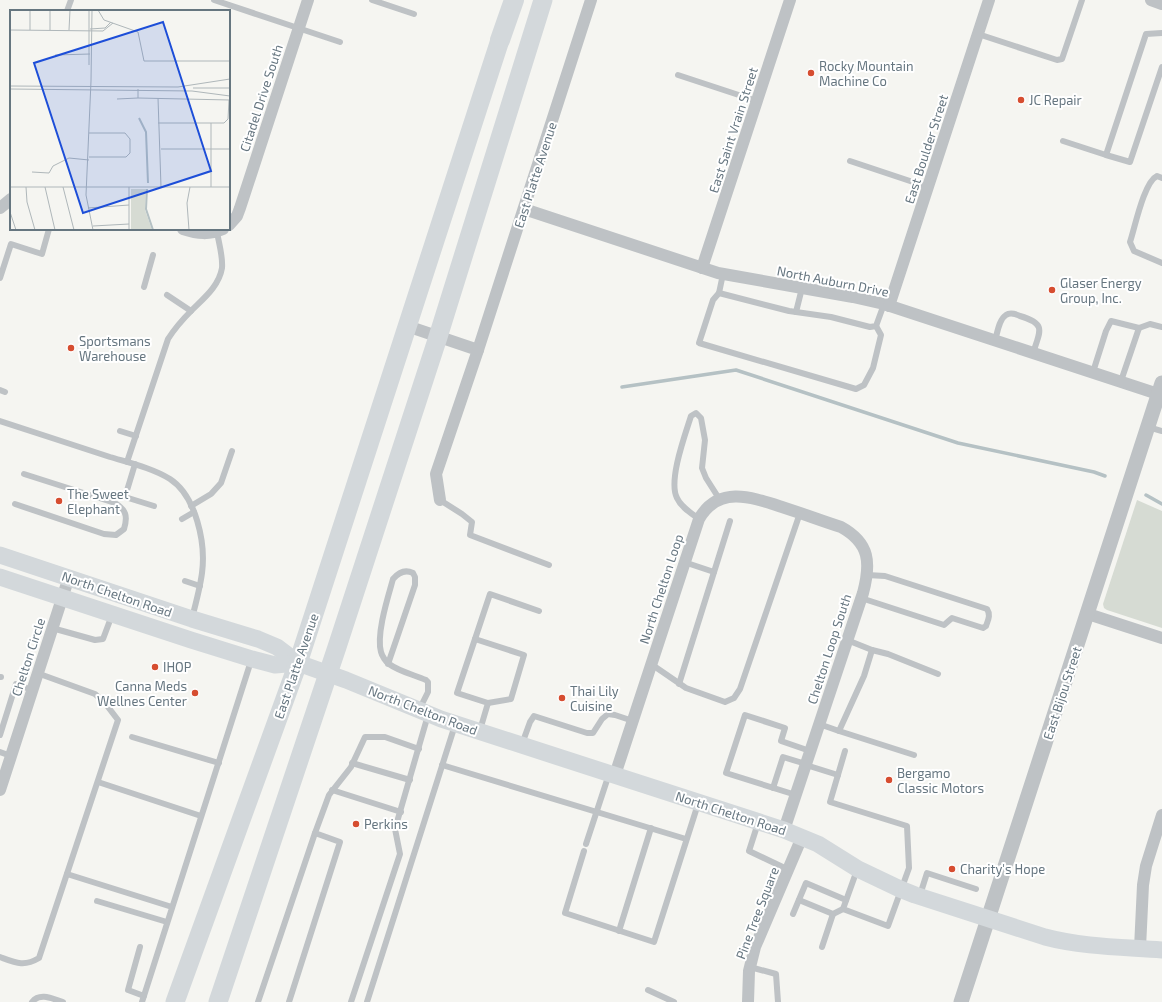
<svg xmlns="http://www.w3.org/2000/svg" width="1162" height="1002" viewBox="0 0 1162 1002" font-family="'Exo 2',sans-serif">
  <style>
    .green { fill: #d6dbd3 }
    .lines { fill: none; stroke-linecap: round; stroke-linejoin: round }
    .stream { stroke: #b5c1c4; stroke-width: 3.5 }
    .service { stroke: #bec2c5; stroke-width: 6 }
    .minor { stroke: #bec2c5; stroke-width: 12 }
    .tertiary { stroke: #bec2c5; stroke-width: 15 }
    .secondary { stroke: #d3d8db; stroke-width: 17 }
    .primary { stroke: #d3d8db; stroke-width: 19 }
    .trunk { stroke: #d3d8db; stroke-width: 20 }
    .poi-dot { fill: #d64d30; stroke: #fff; stroke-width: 1.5 }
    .labels { text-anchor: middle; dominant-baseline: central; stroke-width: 4; stroke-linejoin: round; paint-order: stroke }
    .poi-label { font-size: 13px; fill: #667680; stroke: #fff; text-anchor: start }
    .street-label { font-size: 13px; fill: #667680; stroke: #fff }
    .inset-river { fill: none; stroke: #b5c1c4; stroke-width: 2 }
    .inset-road { fill: none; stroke: #afb7ba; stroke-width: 1 }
    .view { fill: #1d4ed8; fill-opacity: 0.15; stroke: #1d4ed8; stroke-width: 2 }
    .inset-edge { fill: none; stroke: #667680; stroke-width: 2 }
  </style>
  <rect width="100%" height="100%" fill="#f5f5f1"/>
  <path class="green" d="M1137 500 1162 511V628L1107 610 1104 608 1103 604Z"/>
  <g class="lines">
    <g class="stream">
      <path d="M622 387 736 370 958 443 1094 472 1105 476"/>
      <path d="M1146 495 1162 504"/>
    </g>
    <g class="service">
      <path d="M214 0 340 42"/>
      <path d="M372 0 414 14"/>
      <path d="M67 11 71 0"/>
      <path d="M1162 33 1146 34 1106 155 1130 162 1162 67"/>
      <path d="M978 34 1057 60 1062 59 1082 0"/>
      <path d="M678 75 757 101"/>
      <path d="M1063 141 1106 155"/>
      <path d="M850 161 928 187"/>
      <path d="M1162 178 1157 176C1144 182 1135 227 1130 242L1134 251 1162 263"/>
      <path d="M723 274 719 293 789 311 831 317 870 327 876 326 884 304"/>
      <path d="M0 278 11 244 42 254 49 229"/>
      <path d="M144 287 153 255"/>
      <path d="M719 293 713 300 699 343 856 389 864 385 873 368 881 335 876 326"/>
      <path d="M167 295 191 311"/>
      <path d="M796 312 802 288"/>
      <path d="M1139 328 1150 324 1162 327"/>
      <path d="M995 341C997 334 999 319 1006 315 1010 312 1016 314 1020 316 1047 324 1040 331 1033 353"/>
      <path d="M1093 372 1106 331 1111 321 1139 328 1121 381"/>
      <path d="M0 390 5 392"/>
      <path d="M0 421C37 433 73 445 110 457 130 463 152 468 170 479 196 496 206 543 202 573 200 588 196 603 192 618"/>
      <path d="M1148 427 1162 431"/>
      <path d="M120 431 136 436"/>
      <path d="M127 462 168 339C175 328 183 319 192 310 204 298 219 286 222 268 223 256 219 244 217 232"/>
      <path d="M135 464 125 497 154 506"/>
      <path d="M440 500 462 514 472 522 470 535 549 565"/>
      <path d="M15 504 104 534 116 535 124 529C128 516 126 510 115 503L24 474"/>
      <path d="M191 506 211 494 221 483 232 451"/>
      <path d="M182 519 194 512"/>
      <path d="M699 519C691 513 681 507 677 498 668 481 685 435 691 416L696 413 701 418 705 440 702 468 706 478 720 500"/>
      <path d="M684 562 714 572"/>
      <path d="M185 581 200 586"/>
      <path d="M861 598 944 625 952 618 983 628 986 626C988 620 991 615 987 609L885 576 867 575"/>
      <path d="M52 628 95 640 103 639 112 615"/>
      <path d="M475 639 524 655 511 699 488 703"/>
      <path d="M872 650 888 654 938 674"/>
      <path d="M388 664 415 585V577L413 573C405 569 398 573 393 579 388 597 376 634 381 652 382 656 386 662 389 664 400 672 415 675 426 680L428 682V692L419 710"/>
      <path d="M651 664 686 688 725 702 734 698 740 689 800 513"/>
      <path d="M0 677H1"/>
      <path d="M679 684 730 521"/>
      <path d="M819 724 839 731 864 676 872 650 847 640"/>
      <path d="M480 730 488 703 457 693 490 594 539 611"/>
      <path d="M839 731 914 755"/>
      <path d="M0 735 16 684 32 690"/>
      <path d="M132 737 219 763"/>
      <path d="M522 744 530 722 534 716 587 733H593L602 719 608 714 615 715 633 721"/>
      <path d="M845 751 830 802 907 826 909 868 888 926 843 909 857 870"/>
      <path d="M0 752 11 756"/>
      <path d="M352 763 410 780"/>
      <path d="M442 765 686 839"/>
      <path d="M806 765 838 775"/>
      <path d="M98 782 201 816"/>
      <path d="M773 788 783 757 806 764"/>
      <path d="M332 790 401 812"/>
      <path d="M796 795 726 773 745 715 785 728 781 741 810 751"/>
      <path d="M758 823 749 851 789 870"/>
      <path d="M586 844 609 774"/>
      <path d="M584 851 565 913 654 942 698 804"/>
      <path d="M67 874 172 907"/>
      <path d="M920 895 927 873 976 889"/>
      <path d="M799 900 833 914 843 909"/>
      <path d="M97 901 167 922"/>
      <path d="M793 914 806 883 846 900"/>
      <path d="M619 931 651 828"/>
      <path d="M140 947 128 990 144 996"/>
      <path d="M822 947 833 914"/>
      <path d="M0 957C16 963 24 967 39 958L118 720 105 703 95 694 37 673"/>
      <path d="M750 967 776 974 778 1002"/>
      <path d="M648 990 674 1002"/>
      <path d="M32 1002C40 992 53 999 63 1002"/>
      <path d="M142 1002 251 661"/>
      <path d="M258 1002 315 833"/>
      <path d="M289 1002 340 842 315 833 329 795 351 767 365 737H385L419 749"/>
      <path d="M351 1002 400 854 395 829 428 715"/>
      <path d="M367 1002 455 725"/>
    </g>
    <g class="minor">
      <path d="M1151 0 1162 4"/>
      <path d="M0 208 11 199"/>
      <path d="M524 209 718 273 853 297 884 304 1158 394"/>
      <path d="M229 225 237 216 240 208 308 0"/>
      <path d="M183 229C198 234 209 235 223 229"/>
      <path d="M702 268 790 0"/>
      <path d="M889 306 989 0"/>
      <path d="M407 326 478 350 436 474 440 500"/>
      <path d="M478 350 591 0"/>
      <path d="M1088 614 1162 638"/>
      <path d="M615 775 699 519C719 484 754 498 785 508 804 514 822 521 841 527 870 543 871 563 863 593L784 830"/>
      <path d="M0 790 69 577"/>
      <path d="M1140 948 1143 885 1146 866 1162 815"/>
      <path d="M748 1002 749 971 755 947 802 837"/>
    </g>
    <path class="tertiary" d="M961 1002 1162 383"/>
    <g class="secondary">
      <path d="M0 555 192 619 258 639 277 647 298 663 346 680 441 719 784 830 818 844 858 869 900 889 915 895 1045 937C1083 947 1122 947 1162 950"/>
      <path d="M0 577 191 640 252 659 275 665 298 663"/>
    </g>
    <g class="primary">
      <path d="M175 1002 298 663 500 40"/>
      <path d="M218 1002 337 647 438 337 543 0"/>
    </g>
    <path class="trunk" d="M500 40 514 0"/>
  </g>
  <g class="poi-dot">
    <circle cx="811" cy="73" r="4"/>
    <circle cx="1021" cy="100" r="4"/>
    <circle cx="1052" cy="290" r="4"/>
    <circle cx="71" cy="348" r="4"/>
    <circle cx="59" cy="501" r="4"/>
    <circle cx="155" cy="667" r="4"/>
    <circle cx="195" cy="693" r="4"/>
    <circle cx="562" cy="698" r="4"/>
    <circle cx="889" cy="780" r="4"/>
    <circle cx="356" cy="824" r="4"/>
    <circle cx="952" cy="869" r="4"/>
  </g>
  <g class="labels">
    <g class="poi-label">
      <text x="819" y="66">Rocky Mountain<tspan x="819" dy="15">Machine Co</tspan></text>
      <text x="1029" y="100">JC Repair</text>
      <text x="1060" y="283">Glaser Energy<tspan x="1060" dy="15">Group, Inc.</tspan></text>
      <text x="79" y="341">Sportsmans<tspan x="79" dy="15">Warehouse</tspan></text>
      <text x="67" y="494">The Sweet<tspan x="67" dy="15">Elephant</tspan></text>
      <text x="163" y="667">IHOP</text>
      <text x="187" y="686" text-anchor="end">Canna Meds<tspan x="187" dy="15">Wellnes Center</tspan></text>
      <text x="570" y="691">Thai Lily<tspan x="570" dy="15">Cuisine</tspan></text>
      <text x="897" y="773">Bergamo<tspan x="897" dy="15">Classic Motors</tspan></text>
      <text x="364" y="824">Perkins</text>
      <text x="960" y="869">Charity's Hope</text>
    </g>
    <g class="street-label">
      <text transform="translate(261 98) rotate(-72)">Citadel Drive South</text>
      <text transform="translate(733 130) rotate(-72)">East Saint Vrain Street</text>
      <text transform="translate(926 149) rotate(-72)">East Boulder Street</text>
      <text transform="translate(535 175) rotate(-72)">East Platte Avenue</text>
      <text transform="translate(833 281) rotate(11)">North Auburn Drive</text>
      <text transform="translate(661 589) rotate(-72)">North Chelton Loop</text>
      <text transform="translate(117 594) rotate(19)">North Chelton Road</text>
      <text transform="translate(829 649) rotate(-72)">Chelton Loop South</text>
      <text transform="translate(28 657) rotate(-72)">Chelton Circle</text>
      <text transform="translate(296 666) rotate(-71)">East Platte Avenue</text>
      <text transform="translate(1062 693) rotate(-72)">East Bijou Street</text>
      <text transform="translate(423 710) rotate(21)">North Chelton Road</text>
      <text transform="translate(731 813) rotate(18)">North Chelton Road</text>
      <text transform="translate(757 913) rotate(-69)">Pine Tree Square</text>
    </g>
  </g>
  <g transform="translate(10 10)">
    <rect width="220" height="220" fill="#f5f5f1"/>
    <path d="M121 179H136L135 200 142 220H121Z" fill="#d6dbd3"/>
    <path class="inset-river" d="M129 108 136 122 138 173M137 179 136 199 143 220"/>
    <path class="inset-road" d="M40 0V20M82 0 81 71 76 185 83 220M88 0 94 10 128 22 134 51H220M80 19 95 18 101 12M0 20 93 21 103 13M20 20V0M59 20 60 0M45 45 80 44M79 55V0M0 76V0M0 76 168 77M168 77 220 69M183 78H220M0 79 182 81M182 81 220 86M128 88 220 90M148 88 151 177M107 89 128 88V79M148 113H214L218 109 219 90M79 123H115L120 129V143L116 147H79M151 139H220M22 162 39 163 43 156 59 148 79 150M0 177H220M16 177 17 192 25 220M35 177 45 220M53 177 64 220M119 177V220M201 177V113M78 198 119 195M0 202 6 220M83 216 119 214M179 220 177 193 180 177"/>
    <path class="view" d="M153 12 201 161 73 203 24 53Z"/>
    <rect width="220" height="220" class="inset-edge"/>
  </g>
</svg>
